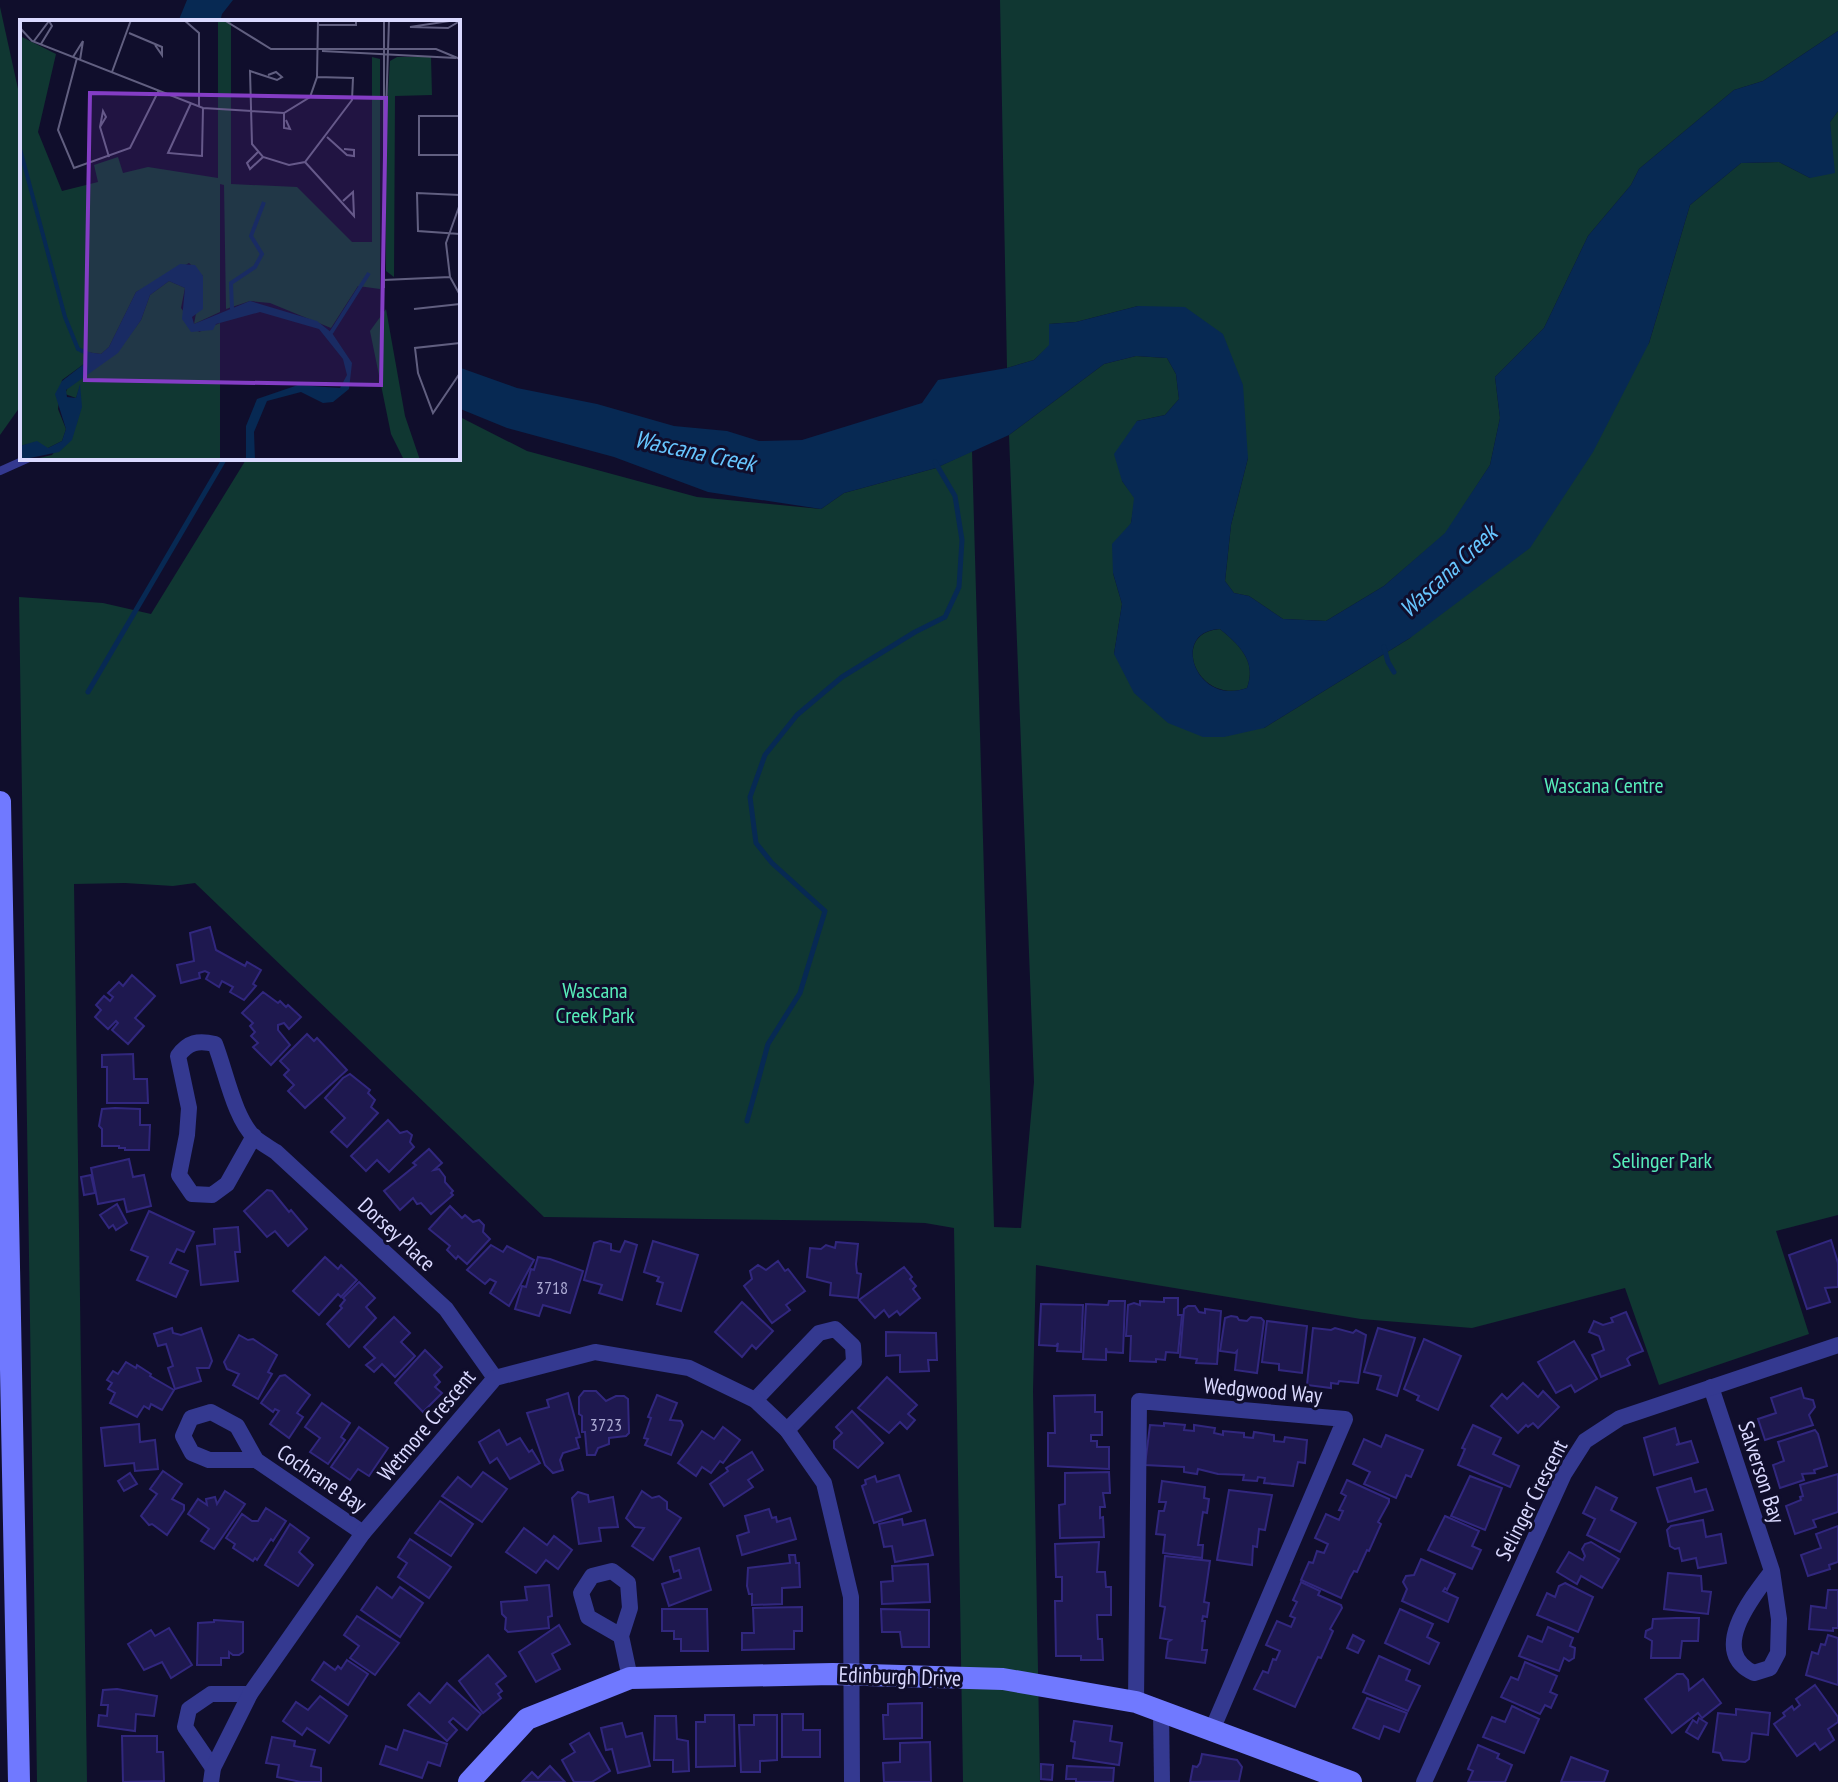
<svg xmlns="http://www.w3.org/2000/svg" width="1838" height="1782" viewBox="0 0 1838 1782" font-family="'PT Sans Narrow',sans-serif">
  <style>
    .green { fill: #103732 }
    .water { fill: #072953; fill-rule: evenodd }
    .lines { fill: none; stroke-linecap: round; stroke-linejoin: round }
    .stream { stroke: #072953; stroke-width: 5 }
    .building { fill: #1e184f; stroke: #31277e; stroke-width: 2 }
    .lane { stroke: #343990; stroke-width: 8 }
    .street { stroke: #343990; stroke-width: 16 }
    .secondary { stroke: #7079ff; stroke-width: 22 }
    .labels { text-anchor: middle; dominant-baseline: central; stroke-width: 6; stroke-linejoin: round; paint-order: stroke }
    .number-label { font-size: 18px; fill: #aba9d3 }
    .park-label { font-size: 22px; fill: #57edba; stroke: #100e2c }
    .street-label { font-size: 22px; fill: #dad9ff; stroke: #100e2c }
    .water-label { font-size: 24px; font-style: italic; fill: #67c6ff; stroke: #100e2c }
    .inset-river { fill: none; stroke: #072953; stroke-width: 4 }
    .inset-road { fill: none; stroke: #615f80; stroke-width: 2 }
    .view { fill: #843dc5; fill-opacity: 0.15; stroke: #843dc5; stroke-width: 4 }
    .inset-edge { fill: none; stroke: #dad9ff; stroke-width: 4 }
  </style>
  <rect width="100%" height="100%" fill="#100e2c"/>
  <!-- green -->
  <g class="green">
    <path d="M 1000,0 L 1838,0 L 1838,31 L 1763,81 L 1734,90 L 1639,169 L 1631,185 L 1588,236 L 1544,328 L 1495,377 L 1500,418 L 1490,465 L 1446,533 L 1384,586 L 1326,621 L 1283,619 L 1249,596 L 1234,593 L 1225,581 L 1231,525 L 1248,458 L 1138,306 L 1076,322 L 1049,324 L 1049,346 L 1034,360 L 1007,368 Z"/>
    <path d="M 0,7 L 22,107 L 22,404 L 0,435 Z"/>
    <path d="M 1838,111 L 1838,1215 L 1776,1231 L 1809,1334 L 1659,1385 L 1625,1288 L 1472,1328 L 1361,1319 L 1036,1265 L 1033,1391 L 1040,1782 L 963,1782 L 954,1228 L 925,1223 L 861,1221 L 544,1217 L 195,883 L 173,886 L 125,883 L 74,884 L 87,1782 L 37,1782 L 19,597 L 103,603 L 151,614 L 247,458 L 458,458 L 458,416 L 527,451 L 697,497 L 821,509 L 844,493 L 936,468 L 972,451 L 994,1227 L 1021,1228 L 1034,1082 L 1009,435 L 1104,364 L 1136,356 L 1167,358 L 1176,374 L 1179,399 L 1165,415 L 1137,421 L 1122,481 L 1135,498 L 1131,523 L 1113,573 L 1122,604 L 1114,654 L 1264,728 L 1410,638 L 1649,343 L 1690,205 L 1741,163 L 1779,162 L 1810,178 L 1831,146 L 1830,122 Z"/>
    <path d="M 1220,629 C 1239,645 1257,661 1247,688 C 1196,706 1169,632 1220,629 Z"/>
  </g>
  <!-- water -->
  <g class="water">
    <path d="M 187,0 L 233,0 L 222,14 L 220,22 L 178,22 Z"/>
    <path d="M 1838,31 L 1838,111 L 1830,122 L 1835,173 L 1810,178 L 1779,162 L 1741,163 L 1690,205 L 1649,343 L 1593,452 L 1530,548 L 1410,638 L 1264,728 L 1224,737 L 1203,737 L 1168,723 L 1134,693 L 1114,654 L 1122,604 L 1113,573 L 1112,544 L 1131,523 L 1134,498 L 1122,481 L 1114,454 L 1137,421 L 1165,415 L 1179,399 L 1176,374 L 1167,358 L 1136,356 L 1104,364 L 1009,435 L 936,468 L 844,493 L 821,509 L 708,492 L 614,457 L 507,428 L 458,408 L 458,367 L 517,388 L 597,404 L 674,426 L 727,431 L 759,441 L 802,440 L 922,403 L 938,380 L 1007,368 L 1034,360 L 1049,345 L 1049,324 L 1076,322 L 1138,306 L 1185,307 L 1223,334 L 1243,385 L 1248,458 L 1231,525 L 1225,581 L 1234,593 L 1249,596 L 1283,619 L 1326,621 L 1384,586 L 1445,533 L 1490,465 L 1500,418 L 1495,377 L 1544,328 L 1588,236 L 1631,185 L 1639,169 L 1734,90 L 1763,81 ZM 1220,629 C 1239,645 1257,661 1247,688 C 1196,707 1169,631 1220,629 Z"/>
  </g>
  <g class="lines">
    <!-- stream -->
    <g class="stream">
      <path d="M 1384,647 L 1388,662 L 1394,672"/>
      <path d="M 88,692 L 225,458"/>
      <path d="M 747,1121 L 768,1044 L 800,993 L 825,911 L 772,863 L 756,843 L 750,797 L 765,755 L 797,715 L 842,677 L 915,632 L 945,617 L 959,587 L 962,540 L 955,496 L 935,462"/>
    </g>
  </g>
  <!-- building -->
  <g class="building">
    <path d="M 210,927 L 216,950 L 245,966 L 247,962 L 261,970 L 253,984 L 256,986 L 244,1000 L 230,992 L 233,987 L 222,981 L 219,987 L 206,979 L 209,973 L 205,971 L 199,973 L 200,978 L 181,983 L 177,965 L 194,961 L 190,933 Z"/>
    <path d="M 132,975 L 155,996 L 135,1018 L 144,1026 L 128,1044 L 112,1030 L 118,1023 L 116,1021 L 108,1029 L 95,1017 L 101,1010 L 96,1005 L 104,996 L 110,1001 L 113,997 L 108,993 L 119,982 L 123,986 Z"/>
    <path d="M 263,992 L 278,1003 L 280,1001 L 286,1007 L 288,1005 L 301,1017 L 289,1029 L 284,1023 L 278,1025 L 278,1030 L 290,1045 L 271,1065 L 253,1047 L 258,1043 L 251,1036 L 255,1032 L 250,1026 L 253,1023 L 242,1013 Z"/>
    <path d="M 307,1034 L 314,1041 L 317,1038 L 347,1070 L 305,1108 L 288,1091 L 294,1085 L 284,1075 L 289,1070 L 280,1061 Z"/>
    <path d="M 133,1054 L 134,1079 L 147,1079 L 148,1103 L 107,1103 L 107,1067 L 102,1067 L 102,1055 Z"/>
    <path d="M 350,1074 L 370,1090 L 368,1093 L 375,1100 L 371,1107 L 378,1113 L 347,1147 L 331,1132 L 345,1118 L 325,1098 L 343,1078 Z"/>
    <path d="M 115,1108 L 140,1109 L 140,1125 L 150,1125 L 149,1150 L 125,1150 L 125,1148 L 119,1148 L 119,1146 L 102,1146 L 102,1129 L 99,1126 L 102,1109 Z"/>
    <path d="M 388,1120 L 400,1133 L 407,1131 L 412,1135 L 410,1142 L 414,1147 L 389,1172 L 377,1160 L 366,1171 L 351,1156 Z"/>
    <path d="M 429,1149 L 442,1163 L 434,1170 L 439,1169 L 445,1177 L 445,1182 L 453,1191 L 451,1193 L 453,1195 L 431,1214 L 421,1203 L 417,1204 L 413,1198 L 400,1210 L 384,1191 L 416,1165 L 413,1163 Z"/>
    <path d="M 129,1159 L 133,1177 L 144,1175 L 151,1206 L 127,1212 L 124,1199 L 98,1204 L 91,1168 Z"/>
    <path d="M 91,1175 L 95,1193 L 84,1195 L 81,1177 Z"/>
    <path d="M 267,1190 L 272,1191 L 289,1212 L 291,1210 L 307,1229 L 288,1246 L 275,1231 L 267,1237 L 244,1211 Z"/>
    <path d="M 117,1204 L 127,1223 L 116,1230 L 113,1225 L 109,1228 L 100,1215 Z"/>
    <path d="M 450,1206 L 462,1218 L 465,1215 L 473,1222 L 479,1220 L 484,1225 L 483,1232 L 490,1239 L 467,1264 L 458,1256 L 456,1259 L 447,1250 L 450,1246 L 429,1229 Z"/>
    <path d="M 149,1211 L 194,1232 L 184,1252 L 177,1249 L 170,1263 L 188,1271 L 176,1297 L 137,1280 L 148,1257 L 131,1250 Z"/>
    <path d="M 238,1227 L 240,1252 L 235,1252 L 238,1281 L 201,1285 L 197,1246 L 215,1244 L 214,1229 Z"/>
    <path d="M 1831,1240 L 1838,1263 L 1838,1287 L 1825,1288 L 1830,1302 L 1807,1309 L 1789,1255 Z"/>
    <path d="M 600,1241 L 611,1244 L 611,1250 L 620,1252 L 625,1241 L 637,1245 L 622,1300 L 599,1293 L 602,1285 L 584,1280 L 594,1243 Z"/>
    <path d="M 653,1241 L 698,1255 L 681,1311 L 657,1304 L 663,1283 L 657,1281 L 659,1277 L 644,1272 Z"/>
    <path d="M 836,1242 L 858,1244 L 856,1264 L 857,1273 L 861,1274 L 858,1298 L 830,1295 L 831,1283 L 807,1277 L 810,1248 L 821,1249 L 826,1245 L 835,1248 Z"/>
    <path d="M 491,1245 L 503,1252 L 507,1246 L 534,1260 L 509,1306 L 490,1293 L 496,1282 L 490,1279 L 485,1284 L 467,1270 Z"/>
    <path d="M 325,1257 L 338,1269 L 341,1265 L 357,1280 L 341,1297 L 338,1294 L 319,1315 L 293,1291 Z"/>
    <path d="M 538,1257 L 550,1259 L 583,1271 L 570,1313 L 543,1305 L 539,1316 L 515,1309 L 522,1286 L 526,1287 L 531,1269 L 534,1270 Z"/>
    <path d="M 778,1261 L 785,1271 L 788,1269 L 805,1291 L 786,1305 L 790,1310 L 772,1323 L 744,1286 L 752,1279 L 750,1271 L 758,1265 L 766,1270 Z"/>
    <path d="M 904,1267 L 912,1277 L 910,1279 L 916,1286 L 913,1289 L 920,1298 L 900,1315 L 897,1311 L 889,1317 L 884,1310 L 875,1318 L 859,1300 Z"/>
    <path d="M 359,1282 L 375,1298 L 366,1307 L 376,1318 L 349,1347 L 327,1324 L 342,1308 L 340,1306 L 345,1300 L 343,1298 Z"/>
    <path d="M 1164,1298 L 1178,1298 L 1178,1315 L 1182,1315 L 1178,1353 L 1166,1352 L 1165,1360 L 1156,1359 L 1156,1362 L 1130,1361 L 1131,1336 L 1126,1336 L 1128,1305 L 1134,1303 L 1140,1305 L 1140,1301 L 1164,1302 Z"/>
    <path d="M 1109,1301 L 1125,1301 L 1123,1353 L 1107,1352 L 1106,1348 L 1106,1360 L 1083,1359 L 1086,1304 L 1108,1305 Z"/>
    <path d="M 742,1302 L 773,1331 L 756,1349 L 752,1345 L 742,1357 L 715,1332 Z"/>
    <path d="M 1041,1304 L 1083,1305 L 1081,1352 L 1057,1351 L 1058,1343 L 1056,1346 L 1039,1345 Z"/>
    <path d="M 1188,1306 L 1195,1306 L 1199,1312 L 1205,1313 L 1205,1309 L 1221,1311 L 1217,1364 L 1196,1363 L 1197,1359 L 1180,1357 L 1184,1309 Z"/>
    <path d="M 1626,1312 L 1643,1351 L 1630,1356 L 1627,1359 L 1630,1365 L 1601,1377 L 1592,1355 L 1604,1350 L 1599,1336 L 1589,1332 L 1594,1321 L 1603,1325 L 1613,1322 L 1611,1318 Z"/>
    <path d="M 1231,1316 L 1237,1317 L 1239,1320 L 1247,1321 L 1251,1317 L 1261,1318 L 1264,1321 L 1257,1373 L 1235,1370 L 1237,1351 L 1235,1353 L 1220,1351 L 1225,1318 Z"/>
    <path d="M 394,1317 L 410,1333 L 401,1342 L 415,1356 L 395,1377 L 382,1364 L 374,1372 L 366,1365 L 375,1358 L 364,1347 Z"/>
    <path d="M 1267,1321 L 1307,1326 L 1302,1373 L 1279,1370 L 1279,1364 L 1262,1362 Z"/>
    <path d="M 172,1328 L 173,1333 L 181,1335 L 201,1328 L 212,1361 L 209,1368 L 197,1368 L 201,1381 L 175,1389 L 168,1368 L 173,1366 L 166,1344 L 158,1346 L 154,1334 Z"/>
    <path d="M 1313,1328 L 1331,1330 L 1335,1328 L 1353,1333 L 1356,1330 L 1366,1335 L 1358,1383 L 1339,1381 L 1338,1384 L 1331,1383 L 1331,1388 L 1307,1385 Z"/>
    <path d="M 1378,1328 L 1415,1338 L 1397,1396 L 1377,1389 L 1381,1376 L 1364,1372 Z"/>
    <path d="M 886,1332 L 936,1333 L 937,1360 L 928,1360 L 929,1371 L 900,1372 L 900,1355 L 886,1356 Z"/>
    <path d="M 239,1335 L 248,1340 L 253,1339 L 277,1355 L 268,1372 L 272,1374 L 258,1399 L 233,1385 L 239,1374 L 227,1369 L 224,1362 Z"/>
    <path d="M 1424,1339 L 1461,1356 L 1438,1410 L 1417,1400 L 1419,1396 L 1404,1389 Z"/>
    <path d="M 1574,1341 L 1597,1379 L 1575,1392 L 1571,1385 L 1556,1393 L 1538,1362 Z"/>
    <path d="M 425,1350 L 442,1367 L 434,1375 L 440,1382 L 435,1387 L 442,1393 L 423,1412 L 395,1383 Z"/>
    <path d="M 126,1362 L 136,1368 L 137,1365 L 151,1374 L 150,1376 L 174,1390 L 162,1410 L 151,1404 L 149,1409 L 144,1406 L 137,1417 L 110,1403 L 115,1393 L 108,1389 L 112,1383 L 107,1380 L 113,1371 L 118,1374 Z"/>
    <path d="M 285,1375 L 310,1395 L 297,1413 L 303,1417 L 289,1438 L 270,1424 L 279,1411 L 275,1409 L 273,1412 L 261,1403 L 280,1376 Z"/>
    <path d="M 887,1377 L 917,1405 L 908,1414 L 915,1420 L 907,1429 L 900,1422 L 889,1433 L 858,1408 Z"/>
    <path d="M 1523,1383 L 1538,1397 L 1543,1391 L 1559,1407 L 1538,1428 L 1533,1423 L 1528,1427 L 1526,1425 L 1518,1433 L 1491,1406 L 1502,1394 L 1507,1399 Z"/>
    <path d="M 1801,1388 L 1804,1398 L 1813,1400 L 1815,1407 L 1809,1415 L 1813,1425 L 1765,1440 L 1758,1419 L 1776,1413 L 1771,1398 Z"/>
    <path d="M 584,1391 L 596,1391 L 606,1401 L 616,1396 L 624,1396 L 628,1399 L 629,1433 L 626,1436 L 609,1438 L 609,1444 L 598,1448 L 595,1455 L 587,1455 L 585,1432 L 582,1432 L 582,1416 L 579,1414 L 579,1397 Z"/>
    <path d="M 568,1393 L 580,1437 L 576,1438 L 579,1448 L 563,1453 L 560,1460 L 563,1470 L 553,1473 L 545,1465 L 527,1413 L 549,1407 L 547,1400 Z"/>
    <path d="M 657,1395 L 677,1403 L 670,1420 L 681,1421 L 683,1425 L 671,1455 L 645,1445 L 648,1439 L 644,1438 L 651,1418 L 648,1417 Z"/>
    <path d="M 1095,1395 L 1095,1412 L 1102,1412 L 1102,1435 L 1091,1435 L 1091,1441 L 1097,1441 L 1097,1447 L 1109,1447 L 1109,1469 L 1048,1466 L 1048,1433 L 1055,1433 L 1054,1396 Z"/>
    <path d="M 322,1403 L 350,1423 L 341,1437 L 345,1440 L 328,1464 L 310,1452 L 320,1438 L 305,1427 Z"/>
    <path d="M 852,1411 L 883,1443 L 858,1468 L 834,1448 L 834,1441 L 842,1433 L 836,1427 Z"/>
    <path d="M 1164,1423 L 1185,1425 L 1184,1430 L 1194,1431 L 1194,1425 L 1215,1428 L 1214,1433 L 1223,1435 L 1223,1431 L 1244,1433 L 1244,1437 L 1253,1438 L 1254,1432 L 1274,1435 L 1274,1441 L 1284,1442 L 1285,1437 L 1307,1440 L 1305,1463 L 1298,1462 L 1293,1486 L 1264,1483 L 1265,1478 L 1258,1477 L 1257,1481 L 1243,1480 L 1244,1475 L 1218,1474 L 1198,1469 L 1197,1474 L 1184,1472 L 1184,1467 L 1145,1465 L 1150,1425 L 1164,1426 Z"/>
    <path d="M 139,1424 L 140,1442 L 155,1440 L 158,1469 L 135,1471 L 134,1463 L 105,1466 L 101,1428 Z"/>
    <path d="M 1473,1425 L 1501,1438 L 1493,1454 L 1519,1466 L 1510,1487 L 1458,1465 L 1465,1449 L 1462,1448 Z"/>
    <path d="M 359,1427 L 388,1448 L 369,1476 L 358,1469 L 350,1480 L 331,1467 Z"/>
    <path d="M 723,1427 L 740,1440 L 723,1463 L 720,1461 L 711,1473 L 702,1467 L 696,1476 L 678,1463 L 702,1431 L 714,1439 Z"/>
    <path d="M 1675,1428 L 1679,1443 L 1676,1445 L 1691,1441 L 1698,1462 L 1654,1475 L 1644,1438 Z"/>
    <path d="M 499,1430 L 507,1445 L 520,1438 L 529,1452 L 532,1450 L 540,1463 L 510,1479 L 497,1458 L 490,1463 L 479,1442 Z"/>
    <path d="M 1815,1430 L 1818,1434 L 1827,1466 L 1814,1470 L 1815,1473 L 1802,1474 L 1804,1480 L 1780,1488 L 1773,1465 L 1784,1461 L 1778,1442 Z"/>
    <path d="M 1386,1435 L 1423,1450 L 1411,1477 L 1406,1475 L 1396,1498 L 1364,1484 L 1370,1472 L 1353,1464 L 1364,1439 L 1381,1447 Z"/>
    <path d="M 752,1452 L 763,1470 L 748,1480 L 753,1487 L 724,1506 L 710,1484 L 728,1471 L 726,1468 Z"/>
    <path d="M 163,1471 L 182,1484 L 172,1499 L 184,1505 L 184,1510 L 167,1535 L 152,1524 L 149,1525 L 141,1516 L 157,1494 L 150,1489 Z"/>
    <path d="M 483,1472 L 507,1489 L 482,1522 L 442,1496 L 458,1477 L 471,1487 Z"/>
    <path d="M 1109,1472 L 1110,1493 L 1103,1493 L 1105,1507 L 1100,1507 L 1100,1518 L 1103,1517 L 1104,1537 L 1060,1538 L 1059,1505 L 1065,1504 L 1065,1473 Z"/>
    <path d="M 130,1473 L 137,1484 L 124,1491 L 118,1481 Z"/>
    <path d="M 1838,1474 L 1838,1512 L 1813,1520 L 1816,1527 L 1795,1534 L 1786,1506 L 1801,1500 L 1800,1497 L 1803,1496 L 1800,1485 Z"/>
    <path d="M 899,1475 L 911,1511 L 874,1523 L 862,1486 L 866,1484 L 865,1480 L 875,1476 L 877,1482 Z"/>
    <path d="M 1470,1476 L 1502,1488 L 1485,1530 L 1451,1516 Z"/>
    <path d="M 1691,1478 L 1695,1492 L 1706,1489 L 1713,1510 L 1668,1522 L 1657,1488 Z"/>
    <path d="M 1347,1480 L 1389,1499 L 1389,1502 L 1378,1522 L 1381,1524 L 1369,1551 L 1367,1550 L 1357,1572 L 1354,1571 L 1350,1578 L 1341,1598 L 1301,1580 L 1309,1562 L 1313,1563 L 1317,1551 L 1324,1553 L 1328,1544 L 1315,1538 L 1326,1514 L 1339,1520 L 1343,1511 L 1339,1510 L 1346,1496 L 1341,1493 Z"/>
    <path d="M 1162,1481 L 1205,1487 L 1204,1498 L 1209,1499 L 1207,1513 L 1203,1512 L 1198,1545 L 1203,1545 L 1202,1558 L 1163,1553 L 1165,1535 L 1156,1534 L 1159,1511 L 1164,1511 L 1166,1502 L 1159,1502 Z"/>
    <path d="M 1596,1487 L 1617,1498 L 1611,1510 L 1636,1523 L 1620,1552 L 1587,1535 L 1595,1519 L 1583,1513 Z"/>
    <path d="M 1229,1490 L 1272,1495 L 1265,1530 L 1259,1529 L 1257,1547 L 1253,1546 L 1252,1565 L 1217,1560 Z"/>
    <path d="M 225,1491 L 245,1504 L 214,1549 L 201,1541 L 209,1529 L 188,1514 L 198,1499 L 207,1505 L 206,1499 L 215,1497 L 217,1504 Z"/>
    <path d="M 642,1491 L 652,1498 L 659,1496 L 667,1502 L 667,1509 L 681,1518 L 653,1560 L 632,1546 L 644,1528 L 635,1527 L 626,1518 Z"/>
    <path d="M 578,1492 L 588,1495 L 589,1502 L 613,1497 L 618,1527 L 599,1528 L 601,1541 L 579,1544 L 572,1498 Z"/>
    <path d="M 440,1501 L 473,1524 L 451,1556 L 415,1533 Z"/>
    <path d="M 266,1508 L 286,1521 L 273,1541 L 271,1539 L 257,1560 L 255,1558 L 253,1561 L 233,1548 L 235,1544 L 226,1538 L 242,1514 L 252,1521 L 258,1521 Z"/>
    <path d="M 769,1509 L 772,1518 L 776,1517 L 777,1522 L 790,1518 L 796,1539 L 742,1555 L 737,1536 L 749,1532 L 745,1516 Z"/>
    <path d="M 1445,1516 L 1479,1531 L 1472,1546 L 1481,1550 L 1472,1569 L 1428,1550 Z"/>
    <path d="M 902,1519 L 903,1525 L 925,1520 L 933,1555 L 895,1562 L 892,1546 L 884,1547 L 879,1524 Z"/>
    <path d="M 1703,1520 L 1706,1537 L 1721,1534 L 1726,1563 L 1698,1568 L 1696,1558 L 1682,1561 L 1679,1548 L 1675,1549 L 1670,1546 L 1667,1530 L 1671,1526 Z"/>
    <path d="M 290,1524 L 309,1538 L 299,1552 L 313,1565 L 298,1586 L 265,1565 Z"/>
    <path d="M 1838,1526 L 1838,1562 L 1829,1565 L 1830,1569 L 1808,1576 L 1801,1555 L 1821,1548 L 1816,1534 Z"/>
    <path d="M 524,1528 L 547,1545 L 554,1536 L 572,1550 L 558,1569 L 546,1560 L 536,1573 L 506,1552 Z"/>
    <path d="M 410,1539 L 451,1567 L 429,1598 L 398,1577 L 407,1563 L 398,1557 Z"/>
    <path d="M 1099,1542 L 1097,1572 L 1105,1572 L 1106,1587 L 1111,1587 L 1111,1615 L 1097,1615 L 1098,1639 L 1102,1639 L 1103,1660 L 1081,1660 L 1081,1656 L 1056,1656 L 1055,1601 L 1062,1601 L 1062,1577 L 1056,1577 L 1055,1544 Z"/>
    <path d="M 1591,1542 L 1619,1559 L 1602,1588 L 1581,1576 L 1577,1584 L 1557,1572 L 1569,1552 L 1583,1560 L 1585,1556 L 1582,1549 L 1585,1544 Z"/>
    <path d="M 699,1548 L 711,1590 L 669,1606 L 662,1584 L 681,1578 L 679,1570 L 674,1572 L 670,1557 Z"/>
    <path d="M 789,1555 L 795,1555 L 796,1563 L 799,1563 L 800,1587 L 782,1588 L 782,1604 L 752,1605 L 752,1594 L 749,1594 L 747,1586 L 748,1568 L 790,1563 Z"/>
    <path d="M 1165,1556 L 1210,1561 L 1204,1602 L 1209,1603 L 1207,1617 L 1203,1616 L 1202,1621 L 1205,1621 L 1202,1650 L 1207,1650 L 1205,1663 L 1166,1658 L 1168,1642 L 1171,1640 L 1160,1638 L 1165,1607 L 1160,1606 Z"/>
    <path d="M 1421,1559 L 1455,1574 L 1447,1590 L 1445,1588 L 1443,1591 L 1458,1598 L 1448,1622 L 1402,1601 L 1407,1589 L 1403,1582 L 1406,1576 L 1414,1575 Z"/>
    <path d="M 928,1564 L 930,1602 L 882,1604 L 881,1582 L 893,1581 L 892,1566 Z"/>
    <path d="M 1668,1573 L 1701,1576 L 1702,1591 L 1711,1592 L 1708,1614 L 1664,1609 Z"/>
    <path d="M 1301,1582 L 1320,1591 L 1318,1595 L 1341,1605 L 1342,1608 L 1330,1629 L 1333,1631 L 1321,1658 L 1318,1657 L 1295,1707 L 1254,1689 L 1263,1671 L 1268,1673 L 1273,1659 L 1276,1660 L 1280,1651 L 1266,1645 L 1277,1621 L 1291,1627 L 1295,1618 L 1290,1616 L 1297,1602 L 1293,1600 Z"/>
    <path d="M 1565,1583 L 1593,1597 L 1578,1632 L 1537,1615 L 1547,1593 L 1555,1597 L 1559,1586 Z"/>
    <path d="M 549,1585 L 552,1616 L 548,1617 L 549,1628 L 508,1632 L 505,1629 L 506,1618 L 502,1614 L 501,1602 L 527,1600 L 525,1587 Z"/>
    <path d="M 377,1587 L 392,1598 L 400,1587 L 423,1603 L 400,1637 L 361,1610 Z"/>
    <path d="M 1828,1590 L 1838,1590 L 1838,1628 L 1833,1628 L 1833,1631 L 1809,1629 L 1811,1606 L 1826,1608 Z"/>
    <path d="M 802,1607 L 802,1631 L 794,1631 L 794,1649 L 742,1650 L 742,1633 L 754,1633 L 753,1608 Z"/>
    <path d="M 662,1609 L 707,1609 L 708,1651 L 681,1651 L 681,1639 L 674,1639 L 674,1631 L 662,1631 Z"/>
    <path d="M 881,1609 L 929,1610 L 929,1647 L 902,1647 L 900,1632 L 882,1632 Z"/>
    <path d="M 1400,1609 L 1433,1624 L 1427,1637 L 1439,1643 L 1429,1664 L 1385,1643 Z"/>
    <path d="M 357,1616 L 399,1643 L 375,1675 L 350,1658 L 359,1646 L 344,1635 Z"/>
    <path d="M 1676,1618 L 1699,1618 L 1698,1641 L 1682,1641 L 1680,1658 L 1651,1658 L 1652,1641 L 1645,1637 L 1646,1631 L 1652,1628 L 1653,1619 Z"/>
    <path d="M 214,1620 L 243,1622 L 243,1652 L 239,1655 L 233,1655 L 229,1652 L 229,1658 L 221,1658 L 221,1665 L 197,1665 L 198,1623 L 214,1622 Z"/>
    <path d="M 559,1625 L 570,1644 L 552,1654 L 560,1669 L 536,1682 L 519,1652 Z"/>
    <path d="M 1548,1627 L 1573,1638 L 1570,1646 L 1575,1648 L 1574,1658 L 1569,1661 L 1564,1658 L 1559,1671 L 1519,1656 L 1528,1636 L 1542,1642 Z"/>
    <path d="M 169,1628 L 192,1665 L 171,1678 L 162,1662 L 144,1670 L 128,1644 L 151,1630 L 155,1636 Z"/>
    <path d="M 1353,1635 L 1364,1641 L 1358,1653 L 1347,1648 Z"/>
    <path d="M 1828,1635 L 1838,1638 L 1838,1685 L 1806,1675 L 1812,1652 L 1818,1654 L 1821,1644 L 1825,1645 Z"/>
    <path d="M 488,1655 L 506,1676 L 496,1684 L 502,1691 L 498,1694 L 501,1698 L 483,1713 L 459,1681 Z"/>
    <path d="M 1379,1656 L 1410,1670 L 1406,1680 L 1420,1686 L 1408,1711 L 1363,1692 Z"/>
    <path d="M 347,1660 L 368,1674 L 348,1705 L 312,1680 L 324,1662 L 335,1670 L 338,1666 L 341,1669 Z"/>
    <path d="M 1525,1662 L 1557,1676 L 1550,1692 L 1557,1695 L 1555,1699 L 1551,1708 L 1545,1705 L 1540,1714 L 1501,1697 L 1511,1677 L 1518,1680 Z"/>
    <path d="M 1677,1674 L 1683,1674 L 1688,1680 L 1689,1690 L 1703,1679 L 1721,1703 L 1702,1718 L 1698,1713 L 1672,1733 L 1645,1699 Z"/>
    <path d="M 447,1683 L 481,1714 L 467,1730 L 453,1718 L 449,1722 L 457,1730 L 447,1741 L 408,1705 L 419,1693 L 430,1703 Z"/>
    <path d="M 1815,1685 L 1838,1717 L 1838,1722 L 1828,1729 L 1834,1740 L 1820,1750 L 1815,1743 L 1797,1756 L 1774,1724 L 1785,1716 L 1783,1713 L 1792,1706 L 1794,1710 L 1800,1705 L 1796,1699 Z"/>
    <path d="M 117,1689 L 157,1696 L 154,1716 L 136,1714 L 135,1731 L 98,1726 L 99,1715 L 107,1716 L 108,1705 L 101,1705 L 103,1690 Z"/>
    <path d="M 320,1696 L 347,1716 L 329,1743 L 307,1728 L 302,1735 L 283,1721 L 296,1702 L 308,1710 Z"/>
    <path d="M 1367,1698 L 1407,1713 L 1399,1732 L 1384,1726 L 1379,1739 L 1353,1728 Z"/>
    <path d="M 922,1703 L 922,1738 L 884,1739 L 883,1715 L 888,1715 L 888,1704 Z"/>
    <path d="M 1512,1706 L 1539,1719 L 1524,1753 L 1483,1737 L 1492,1717 L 1505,1722 Z"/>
    <path d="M 1736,1709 L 1770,1713 L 1768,1735 L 1752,1733 L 1749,1759 L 1745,1762 L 1723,1760 L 1720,1753 L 1713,1752 L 1718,1713 L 1736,1715 Z"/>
    <path d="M 782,1714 L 803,1714 L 803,1730 L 820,1730 L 820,1757 L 782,1757 Z"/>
    <path d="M 705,1715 L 734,1715 L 735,1766 L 696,1767 L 696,1722 L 705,1722 Z"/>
    <path d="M 754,1715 L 777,1715 L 777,1760 L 760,1761 L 760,1772 L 741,1772 L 739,1725 L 754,1725 Z"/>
    <path d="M 655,1716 L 676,1716 L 677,1739 L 688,1741 L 689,1771 L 673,1772 L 673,1760 L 654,1760 Z"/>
    <path d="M 1699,1718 L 1707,1723 L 1698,1739 L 1686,1732 L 1693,1720 L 1697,1723 Z"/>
    <path d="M 1074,1721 L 1112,1726 L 1110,1741 L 1122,1743 L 1119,1765 L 1073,1758 L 1075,1742 L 1071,1741 Z"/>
    <path d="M 622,1723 L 626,1737 L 642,1733 L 650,1766 L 618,1773 L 612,1749 L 606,1750 L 601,1728 Z"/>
    <path d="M 404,1730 L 447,1744 L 440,1766 L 428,1762 L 422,1778 L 380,1764 L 386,1746 L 397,1750 Z"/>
    <path d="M 589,1733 L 610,1771 L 592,1782 L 574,1782 L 562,1760 L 575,1752 L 570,1744 Z"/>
    <path d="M 122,1736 L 157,1736 L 157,1752 L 163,1752 L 164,1781 L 123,1782 Z"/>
    <path d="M 272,1737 L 295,1741 L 294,1746 L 315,1750 L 311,1766 L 321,1768 L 321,1782 L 301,1782 L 277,1777 L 279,1765 L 266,1763 Z"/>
    <path d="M 930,1742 L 931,1782 L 884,1782 L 883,1763 L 900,1762 L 900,1743 Z"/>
    <path d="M 1478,1745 L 1499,1754 L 1497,1758 L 1512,1765 L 1505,1782 L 1468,1782 L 1473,1771 L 1468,1769 Z"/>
    <path d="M 1202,1754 L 1237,1760 L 1242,1767 L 1239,1781 L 1190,1782 L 1193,1766 L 1197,1767 L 1200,1763 Z"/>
    <path d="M 1571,1757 L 1608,1771 L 1604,1782 L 1561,1782 Z"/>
    <path d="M 1041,1764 L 1053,1765 L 1052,1780 L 1041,1779 Z"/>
    <path d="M 550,1766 L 565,1782 L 522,1782 L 532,1772 L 538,1778 Z"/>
    <path d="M 1067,1766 L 1114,1768 L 1113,1782 L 1076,1782 L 1076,1779 L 1066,1779 Z"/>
  </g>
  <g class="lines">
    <!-- lane -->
    <path class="lane" d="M 0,471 L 29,458"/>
    <!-- street -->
    <g class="street">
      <path d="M 254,1136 L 227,1184 L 212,1195 L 192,1194 L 179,1175 L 187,1135 L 189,1108 L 178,1056 C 188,1042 198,1040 215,1044 C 226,1072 234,1118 255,1138 C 261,1143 270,1148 276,1152 L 446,1309 L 495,1378"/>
      <path d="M 1711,1387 L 1772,1571 L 1779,1619 L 1778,1653 L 1770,1668 L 1754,1673 C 1708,1652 1752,1597 1772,1571"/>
      <path d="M 755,1400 L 819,1333 L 835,1329 L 853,1346 L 854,1362 L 787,1430"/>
      <path d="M 256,1460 L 209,1460 L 192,1453 L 183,1436 L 191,1418 L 211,1412 L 237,1426 L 256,1460 L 363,1533"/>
      <path d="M 621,1636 L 588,1617 L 581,1593 L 592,1576 L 612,1571 L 628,1583 L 630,1608 L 621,1636 L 630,1678"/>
      <path d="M 1136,1702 L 1139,1401 L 1345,1419 L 1212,1730"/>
      <path d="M 1161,1711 L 1162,1782"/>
      <path d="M 213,1768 L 185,1727 L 189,1709 L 211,1694 L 250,1694"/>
      <path d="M 211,1782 L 213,1768 L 250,1694 L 363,1533 L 495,1378 L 595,1352 L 689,1368 L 755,1400 L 787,1430 L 824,1483 L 851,1597 L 852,1782"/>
      <path d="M 1424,1782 L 1564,1474 L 1585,1441 L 1620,1418 L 1838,1345"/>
    </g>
    <!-- secondary -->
    <g class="secondary">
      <path d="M 0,802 L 19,1782"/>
      <path d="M 469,1782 L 527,1719 L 630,1678 L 833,1674 L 1003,1679 L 1136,1702 L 1351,1782"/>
    </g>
  </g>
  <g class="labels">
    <!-- number labels -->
    <g class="number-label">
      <text x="552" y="1287">3718</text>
      <text x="606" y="1424">3723</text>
    </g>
    <!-- park labels -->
    <g class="park-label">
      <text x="1604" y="785">Wascana Centre</text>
      <text x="595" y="990">Wascana<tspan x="595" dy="25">Creek Park</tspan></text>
      <text x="1662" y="1160">Selinger Park</text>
    </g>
    <!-- street labels -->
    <g class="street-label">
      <text transform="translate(397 1234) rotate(43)">Dorsey Place</text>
      <text transform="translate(1263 1390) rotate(5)">Wedgwood Way</text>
      <text transform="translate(426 1425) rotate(-50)">Wetmore Crescent</text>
      <text transform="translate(1762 1472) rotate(72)">Salverson Bay</text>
      <text transform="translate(322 1478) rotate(34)">Cochrane Bay</text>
      <text transform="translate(1531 1500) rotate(-63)">Selinger Crescent</text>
      <text transform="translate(900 1676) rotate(2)">Edinburgh Drive</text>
    </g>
    <!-- water labels -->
    <g class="water-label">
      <text transform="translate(695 451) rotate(12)">Wascana Creek</text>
      <text transform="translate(1448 571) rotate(-43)">Wascana Creek</text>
    </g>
  </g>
  <!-- overview -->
  <g transform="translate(20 20)">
    <rect width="440" height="440" fill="#100e2c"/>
    <path d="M 198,0 L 211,0 L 211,164 L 277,167 L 332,222 L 352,222 L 352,37 L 360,39 L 360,269 L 338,266 L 311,308 L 250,283 L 230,281 L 206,289 L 204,165 L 200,164 L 200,292 L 174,304 L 183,256 L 169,243 L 116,272 L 89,327 L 81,334 L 66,332 L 64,344 L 42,360 L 38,389 L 46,409 L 42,421 L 28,428 L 21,428 L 17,422 L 0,426 L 0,16 L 36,34 L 18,112 L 42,171 L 78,162 L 74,145 L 98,137 L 103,153 L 128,147 L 198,158 ZM 377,37 L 411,37 L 412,75 L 375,76 L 374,257 L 366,251 L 366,100 L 370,41 ZM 149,261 L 165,268 L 161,288 L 179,312 L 200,303 L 200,440 L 10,440 L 32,435 L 57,403 L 60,366 L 56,378 L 45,374 L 48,367 L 99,330 L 121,300 L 130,275 ZM 366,289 L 385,396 L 400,440 L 384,440 L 371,414 L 350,311 Z" fill="#103732"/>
    <path d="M 160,244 L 175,245 L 183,256 L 183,289 L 172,297 L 174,304 L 230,281 L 297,301 L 312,313 L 332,343 L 329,369 L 313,382 L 303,383 L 281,372 L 247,381 L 234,412 L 235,440 L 226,440 L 226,406 L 237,379 L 278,365 L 320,368 L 327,355 L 323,339 L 299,309 L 240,292 L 196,304 L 193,310 L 171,312 L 162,299 L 165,268 L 149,261 L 130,275 L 121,300 L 98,333 L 46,370 L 47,377 L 56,378 L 60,364 L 62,387 L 52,420 L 39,432 L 0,440 L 0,426 L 17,421 L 28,428 L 42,421 L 46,409 L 35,374 L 42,361 L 64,344 L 66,332 L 81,334 L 89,327 L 116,272 Z" fill="#072953"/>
    <path class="inset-river" d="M 0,129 L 45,297 L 58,329 L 71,335M 212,289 L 211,263 L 235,247 L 242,234 L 231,216 L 244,182M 311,313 L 349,253"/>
    <path class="inset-road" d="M 164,0 L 179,13 L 179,86M 204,0 L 251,29 L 416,29 L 440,39M 364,0 L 364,260M 436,0 L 390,7 L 428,8 L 440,1M 299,5 L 336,5 L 336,0M 0,8 L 12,21 L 183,88 L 264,93 L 290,77 L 297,57 L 298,0M 109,13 L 142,27 L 142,35 L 135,25M 14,21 L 29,1 L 32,6 L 21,24M 302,31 L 436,38M 53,37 L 63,21 L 60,40M 57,38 L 38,110 L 54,148 L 110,128 L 139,70M 92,52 L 111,0M 248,55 L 256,52 L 262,57 L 257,60 L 230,51 L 232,124 L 243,137 L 269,145 L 285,142 L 332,80 L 333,58 L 297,57M 171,83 L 148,133 L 182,136 L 183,88M 264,93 L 264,108 L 270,109 L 266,100M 366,93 L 369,0M 440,96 L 399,96 L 399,135 L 440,135M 80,107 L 86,97 L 83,91 L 80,107 L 89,137M 307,117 L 327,135 L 334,136 L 334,130 L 324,129M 238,132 L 227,143 L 230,149 L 243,137M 285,142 L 334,196 L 333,172 L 323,181M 440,175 L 397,173 L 398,211 L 440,214M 440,184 L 426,223 L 430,257 L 440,275M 364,268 L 364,260 L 430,257M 394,289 L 440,284M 440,323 L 395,328 L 398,353 L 413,393 L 440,353"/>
    <path class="view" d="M 70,73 L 366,78 L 361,365 L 65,360 Z"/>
    <rect width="440" height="440" class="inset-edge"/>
  </g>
</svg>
